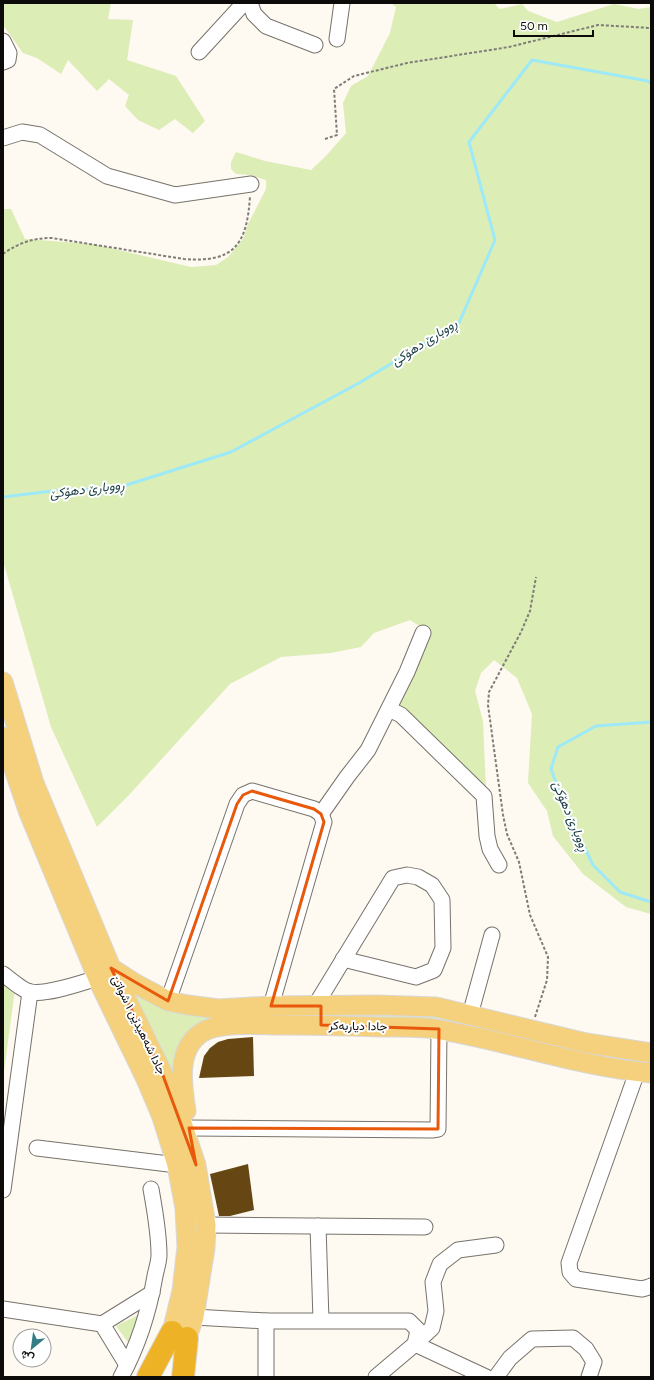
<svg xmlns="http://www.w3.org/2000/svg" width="654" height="1380" viewBox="0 0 654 1380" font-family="Figtree,Vazirmatn,sans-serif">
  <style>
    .green { fill: #dcedb6 }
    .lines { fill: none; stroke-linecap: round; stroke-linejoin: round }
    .stream { stroke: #9de9f8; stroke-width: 3 }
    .building { fill: #664714 }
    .minor-casing { stroke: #77726b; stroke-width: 17 }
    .major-casing { stroke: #d8d8d8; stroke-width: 21 }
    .highway-casing { stroke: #d8d8d8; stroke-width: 24 }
    .path { stroke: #7f7c77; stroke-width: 2; stroke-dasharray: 3 2; stroke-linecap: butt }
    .minor { stroke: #fff; stroke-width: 15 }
    .major { stroke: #f5d17d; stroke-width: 19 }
    .highway { stroke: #eeb226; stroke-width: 22 }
    .marked { fill: none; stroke: #e8590c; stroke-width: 3; stroke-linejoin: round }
    .labels { text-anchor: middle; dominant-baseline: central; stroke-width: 4; stroke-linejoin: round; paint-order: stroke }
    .street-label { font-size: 12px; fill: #0d0b09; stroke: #fff }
    .water-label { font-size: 13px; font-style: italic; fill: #1a3e45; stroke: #fff }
  </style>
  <rect width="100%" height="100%" fill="#fef9f1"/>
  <!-- green -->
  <g class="green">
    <path d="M 3,3 L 111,3 L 108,19 L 133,20 L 127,60 L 176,76 L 205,121 L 193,133 L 175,119 L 159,130 L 138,120 L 125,106 L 129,95 L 109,79 L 97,91 L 68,60 L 61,74 L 37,58 L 23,53 L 3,25 Z"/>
    <path d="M 391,3 L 494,3 L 500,9 L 522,4 L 528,11 L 557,22 L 614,4 L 639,9 L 651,7 L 651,914 L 626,907 L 583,874 L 553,836 L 547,811 L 528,783 L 532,714 L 517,678 L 494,660 L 481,673 L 475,691 L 483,721 L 486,790 L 396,705 L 424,629 L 410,620 L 374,633 L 361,647 L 331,653 L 281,657 L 230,684 L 129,795 L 97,827 L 51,727 L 3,561 L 3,209 L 11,209 L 25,239 L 93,244 L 191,267 L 216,265 L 228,257 L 243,239 L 248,224 L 266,189 L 266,180 L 250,175 L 236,174 L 231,169 L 231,162 L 236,152 L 265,161 L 311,170 L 325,157 L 346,133 L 343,103 L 351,86 L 368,76 L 390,33 L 396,7 Z"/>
    <path d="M 111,968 L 168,1001 L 377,1005 L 651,1053 L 651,1073 L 488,1039 L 246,1024 L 188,1046 L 186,1111 Z"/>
    <path d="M 3,979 L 15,989 L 3,1079 Z"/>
    <path d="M 140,1314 L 130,1345 L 116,1326 Z"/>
  </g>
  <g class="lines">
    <!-- stream -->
    <g class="stream">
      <path d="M 3,497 L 52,491 L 117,488 L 231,452 L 359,383 L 459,323 L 495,240 L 469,142 L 532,60 L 648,81 L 651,83"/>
      <path d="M 651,722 L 596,726 L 558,747 L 551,769 L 565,808 L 593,865 L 620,892 L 651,902"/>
    </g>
  </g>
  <!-- building -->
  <g class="building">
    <path d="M 253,1037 L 254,1076 L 199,1078 L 204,1056 L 210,1048 L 218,1042 L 228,1039 Z"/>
    <path d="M 248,1164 L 254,1210 L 230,1216 L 219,1216 L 210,1174 Z"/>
  </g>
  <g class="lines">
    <!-- minor casing -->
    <g class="minor-casing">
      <g id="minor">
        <path d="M 250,3 L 254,14 L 266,26 L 315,45"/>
        <path d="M 337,39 L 342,3"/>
        <path d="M 3,41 L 9,53 L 8,60 L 3,62"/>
        <path d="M 199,52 L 244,3"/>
        <path d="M 3,138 L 22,132 L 40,135 L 107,176 L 175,195 L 251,184"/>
        <path d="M 389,709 L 401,715 L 484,796 L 487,836 L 490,849 L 499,865"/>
        <path d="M 321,814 L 347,777 L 368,750 L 407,672 L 423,633"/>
        <path d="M 3,974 C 10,979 23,991 31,992 C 48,995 81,983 98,978"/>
        <path d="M 168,1001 L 237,804 L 243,795 L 252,791 L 314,809 L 321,814 L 324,822 L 271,1006"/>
        <path d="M 315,1006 L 393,878 L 407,875 L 418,877 L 432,885 L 442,900 L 443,948 L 434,970 L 416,977 L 343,959"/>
        <path d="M 470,1015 L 492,935"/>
        <path d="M 637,1072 L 569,1263 L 570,1272 L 576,1279 L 642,1289 L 649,1287 L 651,1286"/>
        <path d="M 189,1128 L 432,1130 L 438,1129 L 439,1029"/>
        <path d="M 37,1148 L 177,1165"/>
        <path d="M 3,1190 L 30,992"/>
        <path d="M 206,1225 L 425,1227"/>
        <path d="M 318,1226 L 321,1320"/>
        <path d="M 3,1309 L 102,1324 L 152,1293"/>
        <path d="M 194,1317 L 266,1321 L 409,1321 L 418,1330 L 415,1344 L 376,1377"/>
        <path d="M 266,1321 L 266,1377"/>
        <path d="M 102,1324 L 127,1365"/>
        <path d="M 121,1377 C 138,1346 149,1311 155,1276 C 156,1270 159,1262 159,1255 C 159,1233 155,1211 151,1189"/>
        <path d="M 486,1377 L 415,1344 L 432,1328 L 436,1311 L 433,1282 L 440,1264 L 458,1250 L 496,1245"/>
        <path d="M 496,1377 L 510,1358 L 532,1339 L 573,1338 L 586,1349 L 594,1362 L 589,1377"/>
      </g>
    </g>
    <!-- major casing -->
    <g class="major-casing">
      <g id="major">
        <path d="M 3,682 L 34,783 L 111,968 L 161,1070 L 177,1108 L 196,1165 L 206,1225 L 205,1248 L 194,1317 L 182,1351"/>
        <path d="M 3,737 L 29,813 L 101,986 L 146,1079 L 162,1117 L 177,1165 L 185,1208 L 187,1247 L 182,1291 L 172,1332 L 167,1346"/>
        <path d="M 111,968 L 136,984 L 168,1001 L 188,1005 L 218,1009 L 271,1006 L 377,1005 L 436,1007 L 586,1043 L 651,1053"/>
        <path d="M 186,1111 C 182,1085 176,1050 201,1033 C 217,1021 261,1025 281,1025 C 314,1025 348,1026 381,1027 C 401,1027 422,1026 441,1030 C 512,1042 580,1067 651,1073"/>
      </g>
    </g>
    <!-- highway casing -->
    <g class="highway-casing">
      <g id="highway">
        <path d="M 148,1377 L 172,1332"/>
        <path d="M 183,1377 L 187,1338"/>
      </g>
    </g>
    <!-- path -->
    <g class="path">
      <path d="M 325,139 L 337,135 L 334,89 L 354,76 L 407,63 L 509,47 L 598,25 L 651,28"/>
      <path d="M 3,254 C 18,243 33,238 52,238 L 184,259 C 235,263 247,244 250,196"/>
      <path d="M 535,1017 L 547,980 L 548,957 L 530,915 L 519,862 L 507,834 L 503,815 L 488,705 L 489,692 L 521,632 L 530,611 L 536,577"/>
    </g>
    <!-- minor -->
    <use href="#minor" class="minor"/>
    <!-- major -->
    <use href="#major" class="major"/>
    <!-- highway -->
    <use href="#highway" class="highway"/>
  </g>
  <!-- marked area -->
  <path class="marked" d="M 252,791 L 314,809 L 321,814 L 324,822 L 271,1006 L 321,1006 L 321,1025 L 439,1029 L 438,1129 L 189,1128 L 196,1165 L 161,1070 L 111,968 L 168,1001 L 237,804 L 243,795 Z"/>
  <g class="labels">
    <!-- street labels -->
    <g class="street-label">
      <text transform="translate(139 1025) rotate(64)">جادا شەهیدێن ١ شواتێ</text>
      <text transform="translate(358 1026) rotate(1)">جادا دیاربه‌كر</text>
    </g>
    <!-- water labels -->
    <g class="water-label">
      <text transform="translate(424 342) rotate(-33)">ڕووبارێ دهۆكێ</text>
      <text transform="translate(87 489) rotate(-7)">ڕووبارێ دهۆكێ</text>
      <text transform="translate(571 816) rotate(67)">ڕووبارێ دهۆكێ</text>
    </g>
  </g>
  <!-- border -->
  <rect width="654" height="1380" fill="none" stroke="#0d0b09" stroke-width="8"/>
  <!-- north arrow -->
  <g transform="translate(32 1348) rotate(209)"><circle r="19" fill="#ffffff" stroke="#9e9d9d"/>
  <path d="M0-3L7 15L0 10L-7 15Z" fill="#357c87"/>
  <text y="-6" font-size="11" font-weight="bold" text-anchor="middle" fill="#0d0b09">ش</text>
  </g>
  <!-- scale -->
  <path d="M514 30v6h79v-6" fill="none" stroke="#0d0b09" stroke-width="2"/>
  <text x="520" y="30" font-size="12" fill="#0d0b09" stroke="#ffffff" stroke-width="3" paint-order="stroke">50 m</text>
</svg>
